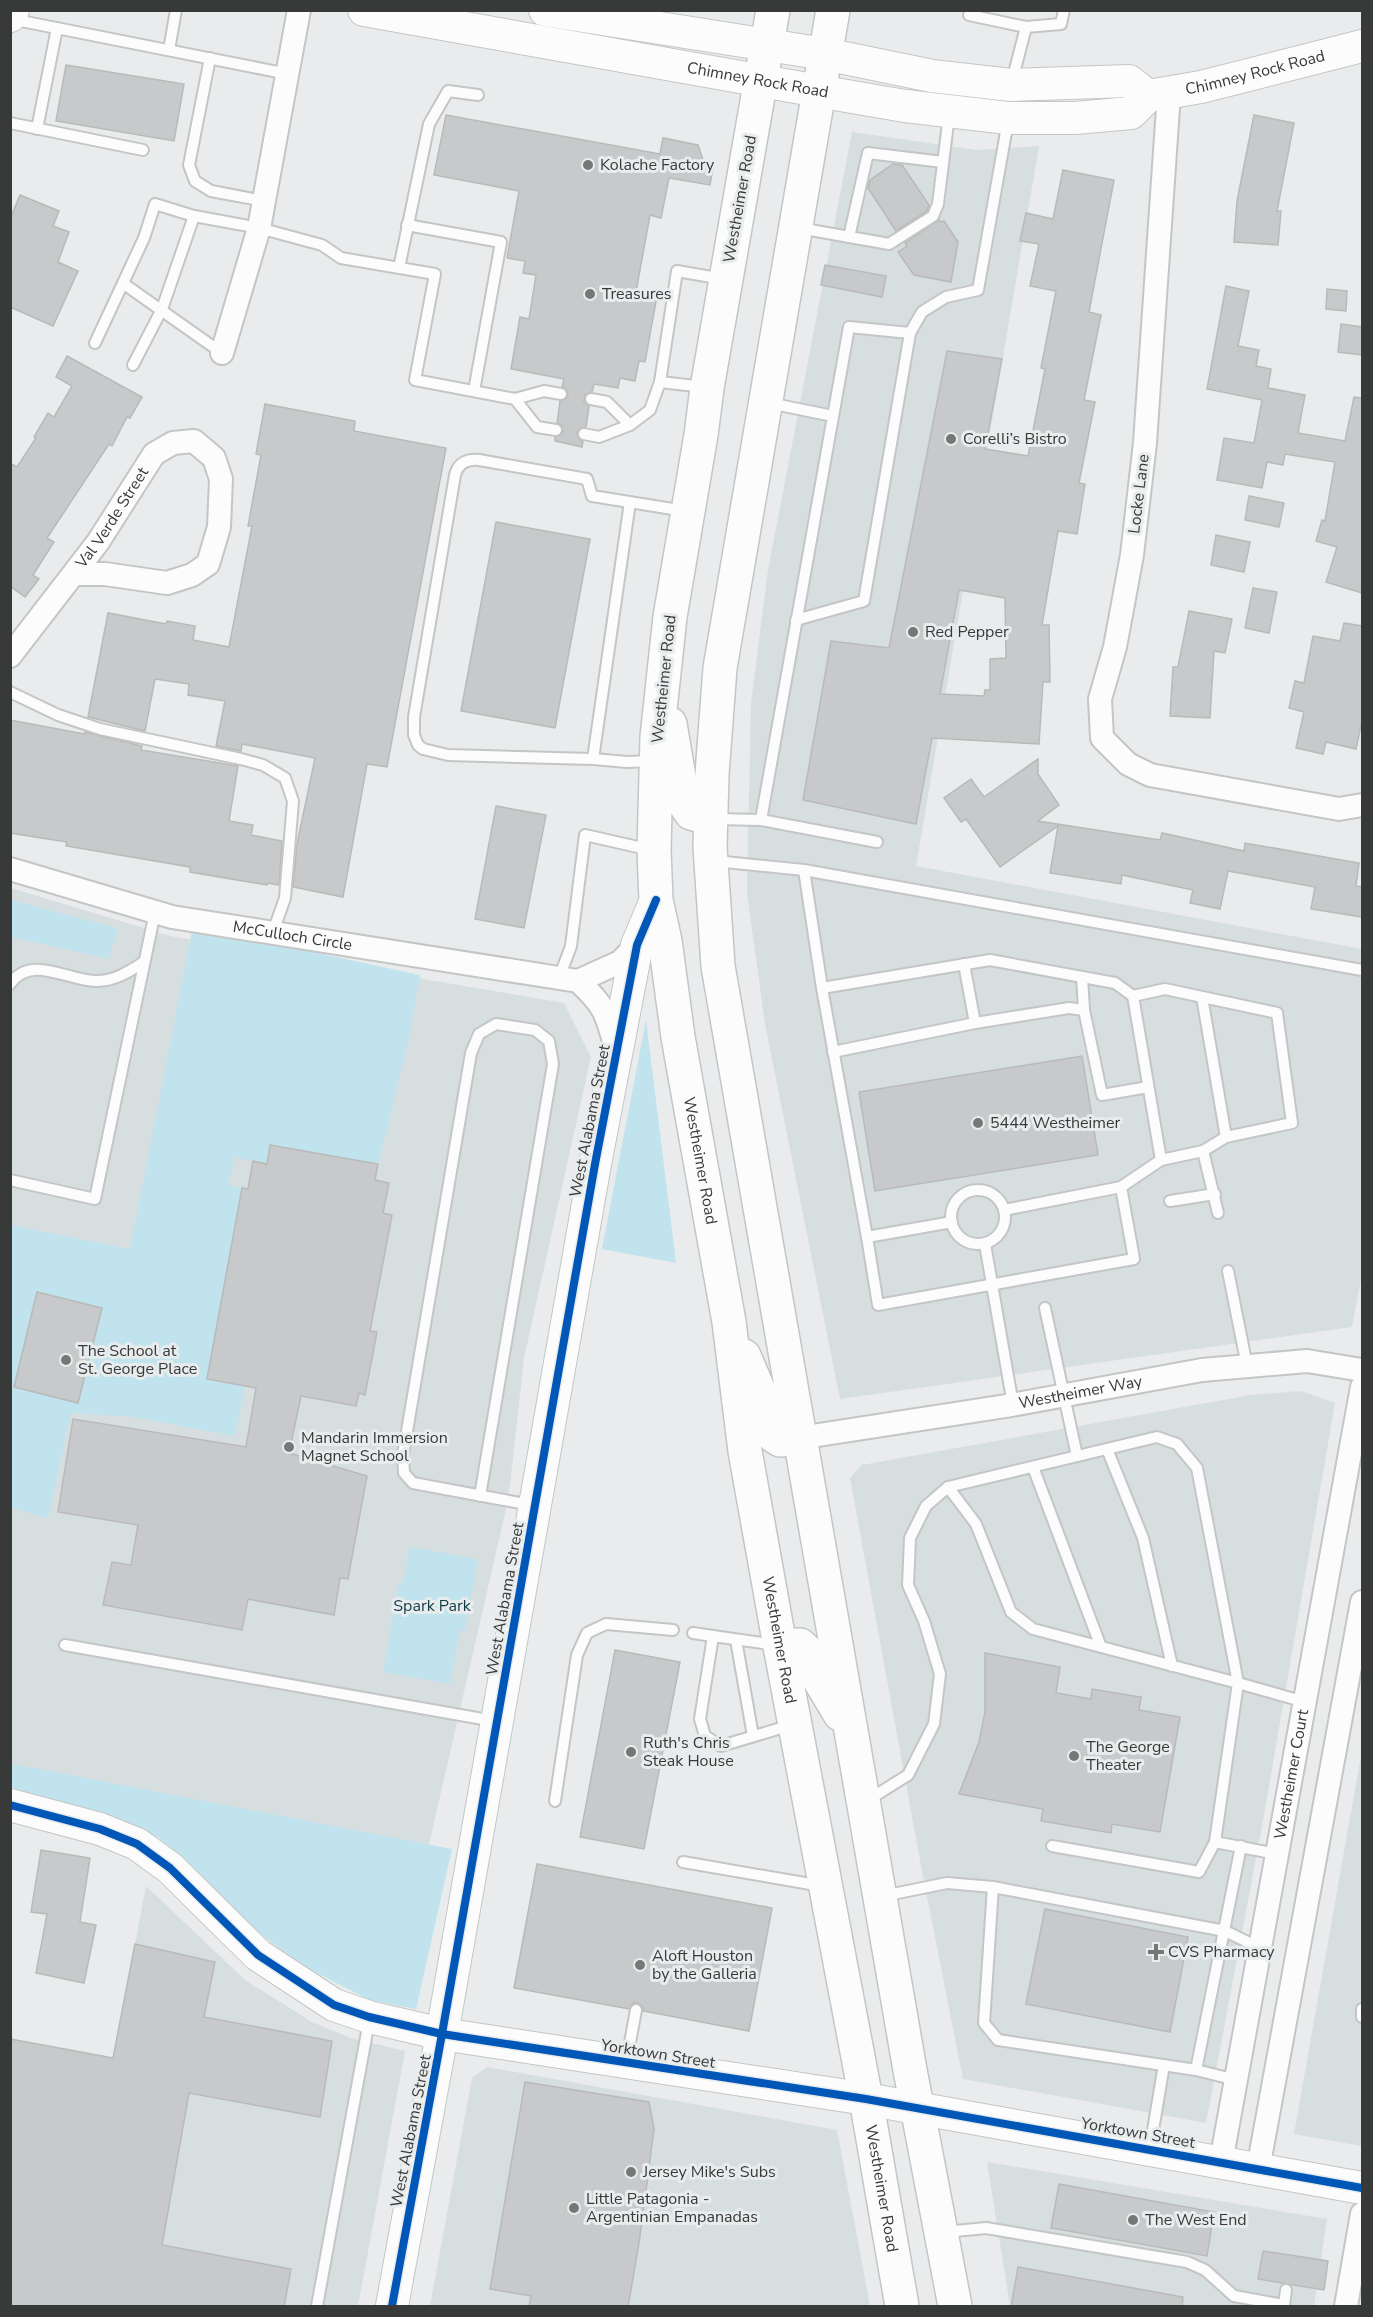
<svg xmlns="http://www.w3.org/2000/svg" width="1373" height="2317" viewBox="0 0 1373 2317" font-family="'Nunito Sans',sans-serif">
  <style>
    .built { fill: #d6dee0 }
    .green { fill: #c0e3ed }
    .building { fill: #c8c9ca; stroke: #b8baba; stroke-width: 1.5; fill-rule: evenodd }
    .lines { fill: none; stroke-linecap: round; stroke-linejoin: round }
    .lane-casing { stroke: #c4c6c6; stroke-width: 14 }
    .street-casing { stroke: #c4c6c6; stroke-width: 26 }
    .secondary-casing { stroke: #c4c6c6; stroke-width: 34 }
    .primary-casing { stroke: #c4c6c6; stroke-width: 36 }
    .lane { stroke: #fcfcfc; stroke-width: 10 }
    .street { stroke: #fcfcfc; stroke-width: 22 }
    .secondary { stroke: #fcfcfc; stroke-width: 32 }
    .primary { stroke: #fcfcfc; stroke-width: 33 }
    .cycleway-casing { stroke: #e8eced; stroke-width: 11 }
    .cycleway { stroke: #0057b8; stroke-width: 8 }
    .poi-dot { fill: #767878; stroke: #e8eced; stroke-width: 2 }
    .labels { text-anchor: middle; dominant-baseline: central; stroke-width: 6; stroke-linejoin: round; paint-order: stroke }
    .street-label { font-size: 16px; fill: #383a3a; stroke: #e8eced }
    .poi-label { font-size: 16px; fill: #383a3a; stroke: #e8eced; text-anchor: start }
    .park-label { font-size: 16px; fill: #103c46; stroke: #e8eced }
  </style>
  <rect width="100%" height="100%" fill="#e9ebec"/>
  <!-- built -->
  <g class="built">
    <path d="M 852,132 L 976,150 L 1039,146 L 916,866 L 1362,949 L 1362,1274 L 1352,1327 L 840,1399 L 765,1024 L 747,893 L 751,703 L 768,570 Z"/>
    <path d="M 11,888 L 170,936 L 564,1003 L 591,1057 L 524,1358 L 510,1484 L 504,1518 L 395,1992 L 156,1824 L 11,1773 Z"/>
    <path d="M 1301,1391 L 1335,1403 L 1263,1821 L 1206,2123 L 963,2079 L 922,1871 L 850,1478 L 862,1465 L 1251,1395 Z"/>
    <path d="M 1362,1750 L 1362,2146 L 1294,2134 Z"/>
    <path d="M 146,1886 L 245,1980 L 312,2022 L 351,2038 L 405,2051 L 358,2306 L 66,2306 Z"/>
    <path d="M 487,2067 L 837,2130 L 870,2306 L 430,2306 L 472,2078 Z"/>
    <path d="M 987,2162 L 1327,2219 L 1314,2306 L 1010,2306 Z"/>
  </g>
  <!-- green -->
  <g class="green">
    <path d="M 10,900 L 117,928 L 109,959 L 11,937 Z"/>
    <path d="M 193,926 L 420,975 L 408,1043 L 378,1164 L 270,1145 L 267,1164 L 234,1157 L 229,1185 L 242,1188 L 207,1378 L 245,1386 L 235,1436 L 133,1417 L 71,1413 L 48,1518 L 11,1508 L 10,1225 L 130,1249 Z"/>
    <path d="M 646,1020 L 676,1263 L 602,1249 Z"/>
    <path d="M 410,1547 L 478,1559 L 465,1631 L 460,1630 L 450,1684 L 383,1672 L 399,1582 L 403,1583 Z"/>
    <path d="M 13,1764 L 452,1849 L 416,2009 L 370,2000 L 305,1967 L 247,1924 L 158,1837 L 11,1787 Z"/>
  </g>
  <!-- building -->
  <g class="building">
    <path d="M 66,65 L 184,84 L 174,141 L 56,121 Z"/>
    <path d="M 446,115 L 660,154 L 663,138 L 698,145 L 704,163 L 714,163 L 710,185 L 669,178 L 661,218 L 650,215 L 636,292 L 657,296 L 645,362 L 639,361 L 635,381 L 620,378 L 618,388 L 594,384 L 592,392 L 585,395 L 584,402 L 589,406 L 586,427 L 579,429 L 577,433 L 579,439 L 583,441 L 582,447 L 555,441 L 555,437 L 561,435 L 563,431 L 561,425 L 557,423 L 560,401 L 566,399 L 568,395 L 566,389 L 562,387 L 564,379 L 511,369 L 520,317 L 529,319 L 536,275 L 523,273 L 525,261 L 507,258 L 519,191 L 434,175 Z"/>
    <path d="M 1254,115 L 1294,123 L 1277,211 L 1281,211 L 1278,245 L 1234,242 L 1237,201 Z"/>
    <path d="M 893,164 L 902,165 L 929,205 L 927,211 L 896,231 L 868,188 L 870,180 Z"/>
    <path d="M 1063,170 L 1114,180 L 1089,312 L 1101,315 L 1084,400 L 1095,402 L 1079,483 L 1085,484 L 1077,534 L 1058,531 L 1042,625 L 1049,625 L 1050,682 L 1043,682 L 1039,744 L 932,738 L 916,824 L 803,800 L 831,641 L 889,648 L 947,351 L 1002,359 L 985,449 L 1028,456 L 1045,369 L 1041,368 L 1056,291 L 1030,286 L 1039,244 L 1020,241 L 1026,213 L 1053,219 ZM 959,590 L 1005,598 L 1006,658 L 990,659 L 990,690 L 985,690 L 984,696 L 940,694 Z"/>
    <path d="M 20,195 L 59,211 L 53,226 L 69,232 L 58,262 L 78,271 L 53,326 L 10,307 L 10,219 Z"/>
    <path d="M 939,220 L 941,222 L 944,221 L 958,242 L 951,282 L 914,275 L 898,252 L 907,246 L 905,243 Z"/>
    <path d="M 825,265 L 886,276 L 882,297 L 821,285 Z"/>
    <path d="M 1226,286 L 1249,291 L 1238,346 L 1259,350 L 1256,366 L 1271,369 L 1268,388 L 1305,395 L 1298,433 L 1345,441 L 1354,397 L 1362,398 L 1362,593 L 1326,582 L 1337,547 L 1316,541 L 1322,520 L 1325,521 L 1335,462 L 1285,454 L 1283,465 L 1267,462 L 1262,488 L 1217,480 L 1224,438 L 1254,443 L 1262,400 L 1207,389 Z"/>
    <path d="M 1327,289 L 1347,291 L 1346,311 L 1326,309 Z"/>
    <path d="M 1341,324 L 1362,327 L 1362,355 L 1338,352 Z"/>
    <path d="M 67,356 L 142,397 L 130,418 L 127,417 L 112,446 L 109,444 L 47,538 L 54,542 L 33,575 L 39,579 L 25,597 L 10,586 L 10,463 L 17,467 L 36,438 L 34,437 L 48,413 L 54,417 L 72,386 L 56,377 Z"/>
    <path d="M 265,404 L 355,421 L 354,431 L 446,448 L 387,767 L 367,764 L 343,897 L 293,887 L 297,844 L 315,758 L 242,744 L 241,751 L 216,746 L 225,701 L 188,695 L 189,684 L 155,679 L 145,731 L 88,717 L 108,613 L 166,624 L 167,621 L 195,626 L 193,640 L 229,647 L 252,526 L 248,526 L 261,455 L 256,454 Z"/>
    <path d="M 1249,496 L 1284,503 L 1279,527 L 1245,520 Z"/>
    <path d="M 496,522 L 590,539 L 555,728 L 461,711 Z"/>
    <path d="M 1216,535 L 1250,542 L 1244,572 L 1211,565 Z"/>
    <path d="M 1253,588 L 1277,592 L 1269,633 L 1245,628 Z"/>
    <path d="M 1189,611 L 1232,619 L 1225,653 L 1214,651 L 1210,718 L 1170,716 L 1173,667 L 1178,667 Z"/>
    <path d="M 1344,623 L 1362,626 L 1362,721 L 1356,749 L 1326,742 L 1323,754 L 1296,748 L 1304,712 L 1289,708 L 1295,681 L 1304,683 L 1313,636 L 1340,641 Z"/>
    <path d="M 10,720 L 84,734 L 85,732 L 142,746 L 141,750 L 238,766 L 229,821 L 253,825 L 251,835 L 282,841 L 279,885 L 268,883 L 267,885 L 190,872 L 190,867 L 66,846 L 67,842 L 10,833 Z"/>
    <path d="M 1038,759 L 1038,774 L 1059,805 L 1038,821 L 1160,840 L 1162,833 L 1244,851 L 1245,843 L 1359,863 L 1356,886 L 1362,887 L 1362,917 L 1311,909 L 1315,887 L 1228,871 L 1220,909 L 1190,903 L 1193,890 L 1122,875 L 1121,884 L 1050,873 L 1058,826 L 1000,867 L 966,819 L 961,822 L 944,798 L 971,779 L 984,797 Z"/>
    <path d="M 496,806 L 546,815 L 524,928 L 475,919 Z"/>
    <path d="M 1082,1056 L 1098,1155 L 875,1191 L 859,1092 Z"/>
    <path d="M 270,1145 L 378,1164 L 375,1180 L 389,1183 L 383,1213 L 392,1215 L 370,1331 L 377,1332 L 365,1395 L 359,1393 L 356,1406 L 301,1396 L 289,1453 L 367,1476 L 348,1579 L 340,1578 L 334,1615 L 248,1599 L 242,1630 L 103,1605 L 112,1562 L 131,1565 L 138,1525 L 58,1512 L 73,1419 L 246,1447 L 256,1388 L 207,1379 L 242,1188 L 248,1189 L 253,1161 L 267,1164 Z"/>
    <path d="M 37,1292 L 102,1308 L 78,1403 L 14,1387 Z"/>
    <path d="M 615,1650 L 680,1662 L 644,1849 L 580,1837 Z"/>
    <path d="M 985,1653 L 1060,1667 L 1056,1693 L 1091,1699 L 1092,1689 L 1141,1697 L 1139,1710 L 1180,1717 L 1160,1832 L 1112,1824 L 1111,1833 L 1041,1821 L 1043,1809 L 959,1794 L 979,1742 L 985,1712 Z"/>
    <path d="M 41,1850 L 90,1858 L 80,1922 L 96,1925 L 84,1983 L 36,1973 L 47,1914 L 31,1912 Z"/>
    <path d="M 537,1864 L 772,1908 L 749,2031 L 643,2011 L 643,2007 L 638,2003 L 633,2003 L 629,2009 L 514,1988 Z"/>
    <path d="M 1045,1909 L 1188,1937 L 1170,2032 L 1026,2004 Z"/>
    <path d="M 135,1944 L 215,1962 L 204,2017 L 332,2041 L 320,2117 L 189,2093 L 162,2245 L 291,2269 L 284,2307 L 10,2307 L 10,2039 L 113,2058 Z"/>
    <path d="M 525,2082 L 649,2102 L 654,2129 L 639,2243 L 628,2307 L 529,2307 L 531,2296 L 490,2289 Z"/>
    <path d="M 1059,2184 L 1214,2212 L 1207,2256 L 1051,2228 Z"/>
    <path d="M 1263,2251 L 1328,2261 L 1324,2290 L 1258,2279 Z"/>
    <path d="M 1018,2267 L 1183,2297 L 1182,2307 L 1011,2307 Z"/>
  </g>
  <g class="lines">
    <!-- lane casing -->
    <g class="lane-casing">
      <g id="lane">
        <path d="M 969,15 L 1026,27 L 1061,24 L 1064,10"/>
        <path d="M 11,19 L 288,74"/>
        <path d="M 169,50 L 176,10"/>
        <path d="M 210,58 L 189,165 L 195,181 L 211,191 L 264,201"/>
        <path d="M 1012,81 L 1026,27"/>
        <path d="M 10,123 L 143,150"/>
        <path d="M 37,129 L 57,28"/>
        <path d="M 407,225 L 501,242 L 474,391"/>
        <path d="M 799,228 L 889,244 L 933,216 L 938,204 L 949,115"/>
        <path d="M 849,237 L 868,153 L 943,162"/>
        <path d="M 399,268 L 429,124 L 448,91 L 478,95"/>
        <path d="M 124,284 L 222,353"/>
        <path d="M 95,343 L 144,238 L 155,204 L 194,216"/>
        <path d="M 133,365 L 162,309 L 194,216 L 259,228 L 322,245 L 341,258 L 435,274 L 415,380 L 515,399 L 544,391 L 561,394"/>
        <path d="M 660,382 L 677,271 L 723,279"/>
        <path d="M 515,399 L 537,427 L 556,430"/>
        <path d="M 591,399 L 607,402 L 630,425"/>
        <path d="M 769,403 L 833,416"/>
        <path d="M 584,434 L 599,437 L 630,425 L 650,410 L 660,382 L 704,387"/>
        <path d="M 796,620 L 864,601 L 910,333 L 922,312 L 946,297 L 978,290 L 1008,121"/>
        <path d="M 10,692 L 58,715 L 100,729 L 241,759 L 263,765 L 285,778 L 293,801 L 285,898 L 273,932"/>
        <path d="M 593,759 L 630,502"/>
        <path d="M 652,761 L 627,762 L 593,759 L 448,755 L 423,749 L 418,745 L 414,735 L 414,717 L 455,475 C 458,463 467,459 479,460 L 587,479 L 592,496 L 685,511"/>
        <path d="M 715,819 L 761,820 L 877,842"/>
        <path d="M 761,820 L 849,327 L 910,333"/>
        <path d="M 715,861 L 804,870 L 1362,970"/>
        <path d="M 804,870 L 822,988"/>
        <path d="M 964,964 L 975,1023"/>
        <path d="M 1082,977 L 1084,1010 L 1102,1095 L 1148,1087"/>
        <path d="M 559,978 L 571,946 L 585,835 L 651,850"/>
        <path d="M 10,984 C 31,953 70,982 97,981 C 115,981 130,971 144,962"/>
        <path d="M 1133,996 L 1161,1160"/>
        <path d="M 1202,997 L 1226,1137"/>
        <path d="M 833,1052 L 975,1023 L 1069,1008 L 1084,1010"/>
        <path d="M 1203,1151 L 1218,1213"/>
        <path d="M 10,1180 L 95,1199 L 155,912"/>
        <circle cx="978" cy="1217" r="27"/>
        <path d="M 1170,1201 L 1215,1194"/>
        <path d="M 952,1222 L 867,1237 L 822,988 L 990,960 L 1115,983 L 1133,996 L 1165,989 L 1277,1013 L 1292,1123 L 1226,1137 L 1203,1151 L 1161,1160 L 1121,1187 L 1004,1210"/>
        <path d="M 867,1237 L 878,1305 L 1134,1259 L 1121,1187"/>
        <path d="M 985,1244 L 1013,1405"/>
        <path d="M 1228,1271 L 1247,1366"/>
        <path d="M 1045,1308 L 1077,1456"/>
        <path d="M 1107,1449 L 1143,1538 L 1172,1666"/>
        <path d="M 1033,1467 L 1101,1647"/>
        <path d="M 948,1487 L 976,1524 L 1011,1612 L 1033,1629 L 1238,1683 L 1215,1842 L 1199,1872 L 1052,1846"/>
        <path d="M 480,1496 L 553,1064 L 549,1041 L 535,1030 L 496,1024 L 479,1034 L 471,1053 L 403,1455 L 404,1473 L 413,1483 L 531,1505"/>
        <path d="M 693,1633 L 713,1636"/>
        <path d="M 736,1640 L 753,1736"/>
        <path d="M 65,1645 L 494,1721"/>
        <path d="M 776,1645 L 713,1636 L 700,1719 L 705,1736 L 721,1746 L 791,1725"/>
        <path d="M 868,1800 L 908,1775 L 934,1724 L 940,1674 L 924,1621 L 908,1585 L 910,1538 L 926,1506 L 948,1487 L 1157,1437 L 1177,1444 L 1197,1468 L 1238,1683 L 1305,1702"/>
        <path d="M 555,1801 L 577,1655 L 587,1633 L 606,1624 L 673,1630"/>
        <path d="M 1215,1842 L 1277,1854"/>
        <path d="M 1241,1846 L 1196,2070 L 998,2040 L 984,2023 L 993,1887 L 1225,1931 L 1260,1948"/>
        <path d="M 683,1862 L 822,1886"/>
        <path d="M 883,1896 L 947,1883 L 993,1887"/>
        <path d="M 1362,2009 L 1362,2017"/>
        <path d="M 627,2059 L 636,2010"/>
        <path d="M 1196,2070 L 1236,2080"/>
        <path d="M 1150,2148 L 1164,2065"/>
        <path d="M 945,2232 L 986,2228 L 1187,2262 L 1205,2270 L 1234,2296 L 1284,2305 L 1286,2290"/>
        <path d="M 317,2306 L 369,2021"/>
      </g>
    </g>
    <!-- street casing -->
    <g class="street-casing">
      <g id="street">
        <path d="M 1169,93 L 1145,443 L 1132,555 L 1115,647 L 1100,699 L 1102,738 L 1128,764 L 1150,775 L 1339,809 L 1362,805"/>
        <path d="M 222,353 L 259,228 L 299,10"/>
        <path id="s1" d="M 10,656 L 98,542 L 154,454 L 173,443 L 194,441 L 214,458 L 221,479 L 219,527 L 208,564 L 192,575 L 167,583 L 105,574 L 75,574"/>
        <path id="s2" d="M 10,869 L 172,917 L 578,981 C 604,1005 606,1012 615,1045"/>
        <path d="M 578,981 L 620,962 L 637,945"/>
        <path id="s3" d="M 799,1438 L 1006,1406 L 1202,1370 L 1307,1361 L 1362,1370"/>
        <path id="s4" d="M 1221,2162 L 1362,1387"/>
        <path d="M 1258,2169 L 1362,1602"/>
        <path d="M 1346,2306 L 1362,2214"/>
      </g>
    </g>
    <!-- secondary casing -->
    <g class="secondary-casing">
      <g id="secondary">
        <path id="s5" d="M 364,10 L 858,98 L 905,106 L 1008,118 L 1075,118 L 1131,113 L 1148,96 L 1201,87 L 1362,46"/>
        <path d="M 545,10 L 825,54 L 932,76 L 1011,85 L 1129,81 L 1148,96"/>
        <path d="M 10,16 L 13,10"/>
        <path d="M 10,1805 L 100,1829 L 137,1844 L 170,1868 L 258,1955 L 334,2005 L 369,2017 L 442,2034 L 866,2099 L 1362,2188"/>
        <path d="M 392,2306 L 442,2034 L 595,1164 L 637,945 L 656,900"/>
      </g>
    </g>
    <!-- primary casing -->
    <g class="primary-casing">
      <g id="primary">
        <path id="s6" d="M 773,10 L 707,388 L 701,435 L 670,617 L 657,737 L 654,850 L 656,900 L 665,941 L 678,1037 L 729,1322 L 745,1451 L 780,1646 L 866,2099 L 902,2306"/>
        <path d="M 833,10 L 720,668 L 712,774 L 710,847 L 718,966 L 910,2070 L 955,2306"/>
        <path d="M 670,724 L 683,801 L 691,813 L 711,819"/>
        <path d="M 744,1356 L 767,1410 L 774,1436 L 780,1440 L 799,1438"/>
        <path d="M 780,1646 L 800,1645 L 811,1655 L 816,1674 L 840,1714"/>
      </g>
    </g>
    <!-- lane -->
    <use href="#lane" class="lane"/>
    <!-- street -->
    <use href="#street" class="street"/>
    <!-- secondary -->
    <use href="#secondary" class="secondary"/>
    <!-- primary -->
    <use href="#primary" class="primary"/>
    <!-- cycleway casing -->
    <g class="cycleway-casing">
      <g id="cycleway">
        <path d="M 10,1805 L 100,1829 L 137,1844 L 170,1868 L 258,1955 L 334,2005 L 369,2017 L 442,2034 L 866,2099 L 1362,2188"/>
        <path d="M 392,2306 L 442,2034 L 595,1164 L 637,945 L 656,900"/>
      </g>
    </g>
    <!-- cycleway -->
    <use href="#cycleway" class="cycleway"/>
  </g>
  <!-- markers -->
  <g class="poi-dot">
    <circle cx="588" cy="165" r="6"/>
    <circle cx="590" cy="294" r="6"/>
    <circle cx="951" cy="439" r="6"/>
    <circle cx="913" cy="632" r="6"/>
    <circle cx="978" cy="1123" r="6"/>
    <circle cx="66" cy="1360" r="6"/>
    <circle cx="289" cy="1447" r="6"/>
    <circle cx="631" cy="1752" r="6"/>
    <circle cx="1074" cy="1756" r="6"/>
    <path d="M1153 1943h6v6h6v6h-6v6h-6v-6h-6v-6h6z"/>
    <circle cx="640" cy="1965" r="6"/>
    <circle cx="631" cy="2172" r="6"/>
    <circle cx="574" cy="2208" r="6"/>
    <circle cx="1133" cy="2220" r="6"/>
  </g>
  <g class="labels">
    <!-- street labels -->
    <g class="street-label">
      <text stroke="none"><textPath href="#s5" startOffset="910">Chimney Rock Road</textPath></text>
      <text stroke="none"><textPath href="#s5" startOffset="400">Chimney Rock Road</textPath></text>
      <text transform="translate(740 199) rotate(-80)">Westheimer Road</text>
      <text transform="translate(1139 494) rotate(-83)">Locke Lane</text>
      <text stroke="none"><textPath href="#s1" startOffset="172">Val Verde Street</textPath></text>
      <text transform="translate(664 679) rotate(-84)">Westheimer Road</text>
      <text stroke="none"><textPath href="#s2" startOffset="291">McCulloch Circle</textPath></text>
      <text transform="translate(590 1121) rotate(-79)">West Alabama Street</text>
      <text stroke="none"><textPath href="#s6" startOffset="1164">Westheimer Road</textPath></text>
      <text stroke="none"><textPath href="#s3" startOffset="285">Westheimer Way</textPath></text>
      <text transform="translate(505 1599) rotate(-80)">West Alabama Street</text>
      <text stroke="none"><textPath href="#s6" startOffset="1650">Westheimer Road</textPath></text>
      <text stroke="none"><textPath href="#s4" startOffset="394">Westheimer Court</textPath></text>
      <text transform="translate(658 2054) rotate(9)">Yorktown Street</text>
      <text transform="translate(411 2131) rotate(-79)">West Alabama Street</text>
      <text transform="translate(1138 2133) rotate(10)">Yorktown Street</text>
      <text stroke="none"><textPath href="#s6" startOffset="2208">Westheimer Road</textPath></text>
    </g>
    <!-- poi labels -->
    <g class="poi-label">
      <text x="600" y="165">Kolache Factory</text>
      <text x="602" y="294">Treasures</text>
      <text x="963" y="439">Corelli’s Bistro</text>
      <text x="925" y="632">Red Pepper</text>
      <text x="990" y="1123">5444 Westheimer</text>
      <text x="78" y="1351">The School at<tspan x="78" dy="18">St. George Place</tspan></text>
      <text x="301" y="1438">Mandarin Immersion<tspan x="301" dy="18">Magnet School</tspan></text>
      <text x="643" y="1743">Ruth's Chris<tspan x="643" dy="18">Steak House</tspan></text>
      <text x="1086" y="1747">The George<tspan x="1086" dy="18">Theater</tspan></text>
      <text x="1168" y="1952">CVS Pharmacy</text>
      <text x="652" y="1956">Aloft Houston<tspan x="652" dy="18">by the Galleria</tspan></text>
      <text x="643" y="2172">Jersey Mike's Subs</text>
      <text x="586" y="2199">Little Patagonia -<tspan x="586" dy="18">Argentinian Empanadas</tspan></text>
      <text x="1145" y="2220">The West End</text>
    </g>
    <!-- park labels -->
    <g class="park-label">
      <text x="432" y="1606">Spark Park</text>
    </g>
  </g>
  <!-- border -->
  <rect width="1373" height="2317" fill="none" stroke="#383a3a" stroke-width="24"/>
</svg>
